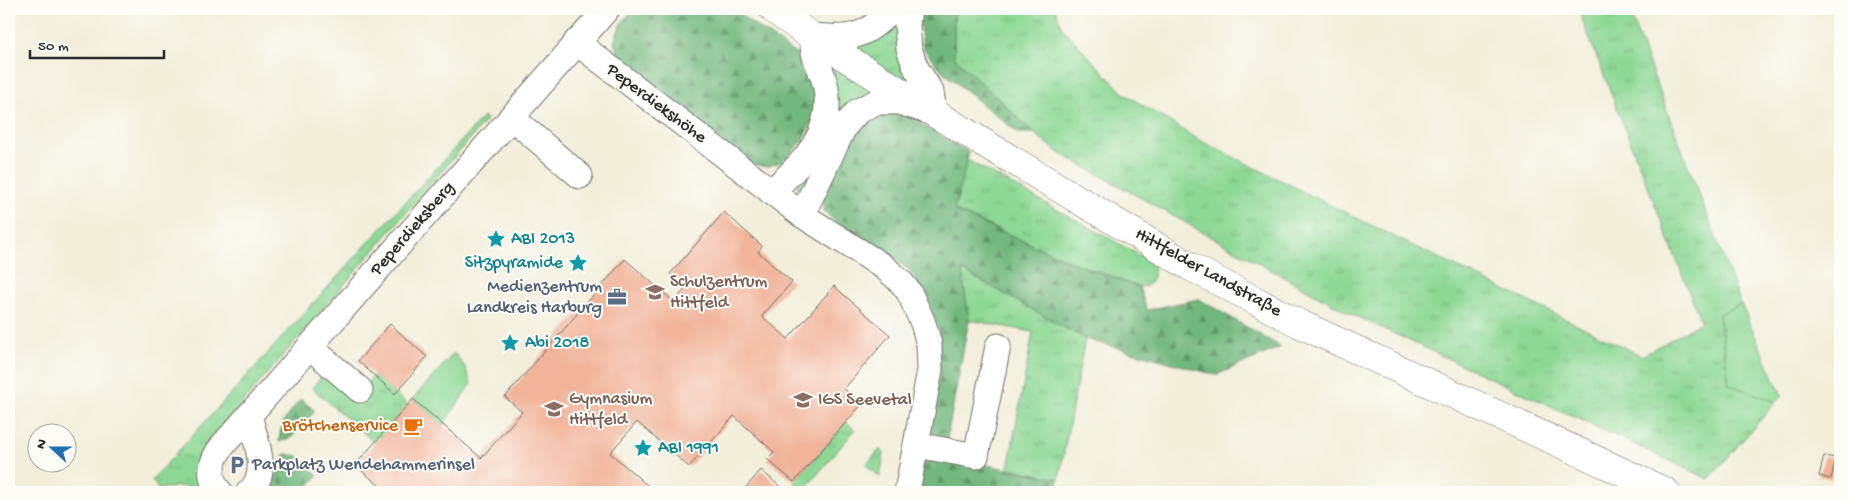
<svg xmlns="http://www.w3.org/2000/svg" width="1849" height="501" viewBox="0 0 1849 501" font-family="'Gochi Hand',sans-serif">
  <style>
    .grass { fill: url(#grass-tufts); stroke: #5c8260 }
    .forest { fill: url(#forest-firs); stroke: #4e7254 }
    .park { fill: #8dd895; stroke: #5c8260 }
    .building { fill: #f1b39a }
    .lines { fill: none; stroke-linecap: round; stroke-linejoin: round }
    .minor-casing { stroke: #716f68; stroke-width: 27 }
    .major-casing { stroke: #716f68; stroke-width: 29 }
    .minor { stroke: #fff; stroke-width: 25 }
    .major { stroke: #fff; stroke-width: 28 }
    .labels { text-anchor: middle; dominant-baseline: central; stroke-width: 4; stroke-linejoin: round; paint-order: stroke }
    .street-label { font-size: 18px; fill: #2b2b2b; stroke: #fdfcf7 }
    .culture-label { font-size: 18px; fill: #0d838f; stroke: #fdfcf7; text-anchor: start }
    .education-label { font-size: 18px; fill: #785e54; stroke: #fdfcf7; text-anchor: start }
    .service-label { font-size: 18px; fill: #4e5e75; stroke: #fdfcf7; text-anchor: end }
    .food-label { font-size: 18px; fill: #c56008; stroke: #fdfcf7; text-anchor: end }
  </style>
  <defs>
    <pattern id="grass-tufts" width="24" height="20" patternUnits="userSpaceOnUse" patternTransform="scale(1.25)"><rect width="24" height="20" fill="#8dd895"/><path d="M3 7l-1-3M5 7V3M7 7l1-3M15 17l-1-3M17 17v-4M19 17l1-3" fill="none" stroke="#7aba81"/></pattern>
    <pattern id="forest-firs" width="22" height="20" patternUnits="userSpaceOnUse" patternTransform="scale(1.25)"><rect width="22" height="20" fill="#72b87e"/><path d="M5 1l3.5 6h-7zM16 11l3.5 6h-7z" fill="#5e9667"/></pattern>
  </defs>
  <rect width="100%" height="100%" fill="#fdfcf7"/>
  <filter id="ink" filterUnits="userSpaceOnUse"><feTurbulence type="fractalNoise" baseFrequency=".02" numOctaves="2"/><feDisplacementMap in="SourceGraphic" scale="10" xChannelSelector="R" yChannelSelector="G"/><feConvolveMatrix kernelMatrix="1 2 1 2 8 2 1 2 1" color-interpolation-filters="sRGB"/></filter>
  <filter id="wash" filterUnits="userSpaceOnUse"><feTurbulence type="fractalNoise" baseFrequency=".0096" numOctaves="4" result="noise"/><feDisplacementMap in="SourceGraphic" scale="20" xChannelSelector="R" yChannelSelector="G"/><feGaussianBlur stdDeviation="1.12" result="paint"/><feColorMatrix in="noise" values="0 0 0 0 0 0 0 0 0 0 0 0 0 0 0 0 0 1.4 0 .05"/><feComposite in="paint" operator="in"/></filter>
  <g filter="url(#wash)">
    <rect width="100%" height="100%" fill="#f2eeda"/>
    <!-- grass -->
    <g class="grass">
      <path d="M 901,9 L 916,88 L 849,47 Z"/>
      <path d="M 954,9 L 1055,9 L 1062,28 L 1123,93 L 1199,140 L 1407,243 L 1642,356 L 1701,322 L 1578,9 L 1628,9 L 1741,304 L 1719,315 L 1729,384 L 1776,402 L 1709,479 L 1347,312 L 1058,152 L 1034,133 L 954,57 Z"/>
      <path d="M 828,63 L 879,94 L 803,190 L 798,190 L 797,187 Z"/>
      <path d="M 483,117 L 487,119 L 204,447 L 199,466 L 207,490 L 180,486 L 158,489 L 152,480 Z"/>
      <path d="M 967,160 L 1152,262 C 1156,272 1154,278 1147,286 L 1139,287 L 1074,263 L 954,210 Z"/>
      <path d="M 961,270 L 1085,339 L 1059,479 L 1008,468 L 1033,332 L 969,320 Z"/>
      <path d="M 326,371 L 355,397 L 374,375 L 408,405 L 375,443 L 312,388 Z"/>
      <path d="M 846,422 L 855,430 L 803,491 L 794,482 Z"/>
      <path d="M 880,449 L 884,453 L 880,477 L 866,465 Z"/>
    </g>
    <!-- forest -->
    <g class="forest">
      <path d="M 634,9 L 732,9 L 804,60 L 812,76 L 815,95 L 814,118 L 801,143 L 783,161 L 766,167 L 750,163 L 619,60 L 614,42 L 621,23 Z"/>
      <path d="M 921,9 L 954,9 L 954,57 L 1034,133 L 1018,133 L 943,72 L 923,48 L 919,17 Z"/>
      <path d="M 896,110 L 969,152 L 954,211 L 1074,263 L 1139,287 L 1147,310 L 1199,299 L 1281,347 L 1216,375 L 1085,339 L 962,270 L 969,320 L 946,443 L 927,439 L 940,371 L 939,332 L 929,303 L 912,273 L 882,249 L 836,222 L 824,211 L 822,195 L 864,116 Z"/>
      <path d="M 301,399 L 315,411 L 292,437 L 279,442 C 280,422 288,414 301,399 Z"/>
      <path d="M 925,453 L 1059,479 L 1056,492 L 926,492 L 917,491 Z"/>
      <path d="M 285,454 L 298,456 L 318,476 L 303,492 L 267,492 L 282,465 Z"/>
    </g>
    <!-- park -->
    <g class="park">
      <path d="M 1741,304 L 1782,396 L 1776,402 L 1729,384 L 1719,314 Z"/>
      <path d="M 454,353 L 465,367 L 471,384 L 443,425 L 413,399 Z"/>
    </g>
    <g id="blocks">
      <!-- building -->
      <g class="building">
        <path d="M 724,212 L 762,246 L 758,252 L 792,282 L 762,316 L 788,339 L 834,286 L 890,335 L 844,389 L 862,404 L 794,482 L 767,459 L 774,452 L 734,416 L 689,467 L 637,422 L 610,453 L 655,492 L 387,492 L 355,465 L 413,399 L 481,458 L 522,412 L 505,397 L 625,259 L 674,302 L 686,288 L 670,274 Z"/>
        <path d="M 390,324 L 427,357 L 395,394 L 358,361 Z"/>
        <path d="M 1824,456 L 1836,458 L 1831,479 L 1819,476 Z"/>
        <path d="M 761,470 L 777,484 L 786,492 L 742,492 Z"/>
      </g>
    </g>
  </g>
  <g filter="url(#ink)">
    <use href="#blocks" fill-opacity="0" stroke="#716f68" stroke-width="1"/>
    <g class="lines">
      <!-- minor casing -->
      <g class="minor-casing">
        <g id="minor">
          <path d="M 576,42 L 802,215 L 884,267 L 901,282 L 909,292 L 923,323 L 929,344 L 930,370 L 907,492"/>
          <path d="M 511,117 L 580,176"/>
          <path d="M 771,192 C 802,163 834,135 826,88 C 824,77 820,69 816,59 C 813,52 813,43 811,36 C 851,39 864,39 892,9"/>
          <path d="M 802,215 L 844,127 L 858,111 L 876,102 L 899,102 L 934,113 L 931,92 L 916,68 L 909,49 L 907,25 L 909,9"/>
          <path d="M 310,347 L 360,390"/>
          <path d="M 249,416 C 255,438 271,474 249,492"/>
          <path d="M 917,445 L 976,456 L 998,346"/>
          <path d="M 220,492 C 206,477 211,460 223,445 L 607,9"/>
        </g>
      </g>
      <!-- major casing -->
      <g class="major-casing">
        <path id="major" d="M 773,9 L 811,36 L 934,113 L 1189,266 L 1300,324 L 1666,492"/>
      </g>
      <!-- minor -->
      <use href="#minor" class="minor"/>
      <!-- major -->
      <use href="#major" class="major"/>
    </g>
  </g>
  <!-- icons -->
  <defs>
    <g id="sight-bare" transform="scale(1.5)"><path d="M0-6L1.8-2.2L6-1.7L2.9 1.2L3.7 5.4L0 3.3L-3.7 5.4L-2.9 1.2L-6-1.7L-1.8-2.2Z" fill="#0f9aa8" stroke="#fdfcf7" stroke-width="2.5" paint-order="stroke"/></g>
    <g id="school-bare" transform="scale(1.5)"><path d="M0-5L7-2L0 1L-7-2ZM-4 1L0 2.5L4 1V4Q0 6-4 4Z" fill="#8d6e63" stroke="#fdfcf7" stroke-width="2.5" paint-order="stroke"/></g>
    <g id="office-bare" transform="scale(1.5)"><path d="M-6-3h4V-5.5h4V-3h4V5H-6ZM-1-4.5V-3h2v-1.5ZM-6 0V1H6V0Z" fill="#5c6f8a" stroke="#fdfcf7" stroke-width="2.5" paint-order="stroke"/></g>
    <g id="cafe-bare" transform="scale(1.5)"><path d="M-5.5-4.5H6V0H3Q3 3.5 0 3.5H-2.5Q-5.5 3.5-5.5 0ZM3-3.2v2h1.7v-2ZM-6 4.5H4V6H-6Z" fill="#e8710a" stroke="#fdfcf7" stroke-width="2.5" paint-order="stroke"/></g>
    <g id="parking-bare" transform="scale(1.5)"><path d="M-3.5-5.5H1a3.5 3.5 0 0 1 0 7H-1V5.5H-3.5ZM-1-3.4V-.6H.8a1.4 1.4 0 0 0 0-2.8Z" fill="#5c6f8a" stroke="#fdfcf7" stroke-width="2.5" paint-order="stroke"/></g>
  </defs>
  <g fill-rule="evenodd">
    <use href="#sight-bare" x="496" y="239"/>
    <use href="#sight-bare" x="578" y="263"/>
    <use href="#school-bare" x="655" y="292"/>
    <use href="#office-bare" x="617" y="297"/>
    <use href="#sight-bare" x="510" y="343"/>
    <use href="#school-bare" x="803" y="400"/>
    <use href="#school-bare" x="554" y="409"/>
    <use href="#cafe-bare" x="413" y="426"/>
    <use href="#sight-bare" x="643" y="448"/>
    <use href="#parking-bare" x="237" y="465"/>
  </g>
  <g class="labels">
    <!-- street labels -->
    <g class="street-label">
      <text transform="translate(656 104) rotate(37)">Peperdiekshöhe</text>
      <text transform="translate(413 229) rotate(-49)">Peperdieksberg</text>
      <text transform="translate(1208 273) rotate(29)">Hittfelder Landstraße</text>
    </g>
    <!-- culture labels -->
    <g class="culture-label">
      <text x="511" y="239">ABI 2013</text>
      <text x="563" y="263" text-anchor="end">Sitzpyramide</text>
      <text x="525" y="343">Abi 2018</text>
      <text x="658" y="448">ABI 1991</text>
    </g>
    <!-- education labels -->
    <g class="education-label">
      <text x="670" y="282">Schulzentrum<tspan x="670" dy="21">Hittfeld</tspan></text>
      <text x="569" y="399">Gymnasium<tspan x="569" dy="21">Hittfeld</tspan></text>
      <text x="818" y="400">IGS Seevetal</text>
    </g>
    <!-- service labels -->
    <g class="service-label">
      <text x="602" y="287">Medienzentrum<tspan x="602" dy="21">Landkreis Harburg</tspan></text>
      <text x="252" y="465" text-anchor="start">Parkplatz Wendehammerinsel</text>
    </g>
    <!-- food labels -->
    <g class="food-label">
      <text x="398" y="426">Brötchenservice</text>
    </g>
  </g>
  <!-- margin -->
  <rect width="1849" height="501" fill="none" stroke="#fdfcf7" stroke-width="30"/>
  <!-- north arrow -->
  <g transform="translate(52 448) rotate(291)"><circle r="24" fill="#fdfcf7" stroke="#a9a8a5"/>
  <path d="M0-4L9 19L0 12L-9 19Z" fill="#1f6fb2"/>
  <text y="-8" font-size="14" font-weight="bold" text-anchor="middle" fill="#2b2b2b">N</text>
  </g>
  <!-- scale -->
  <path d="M30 50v8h134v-8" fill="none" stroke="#2b2b2b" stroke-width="2.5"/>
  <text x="38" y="50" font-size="15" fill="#2b2b2b" stroke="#fdfcf7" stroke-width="4" paint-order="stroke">50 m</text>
</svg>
